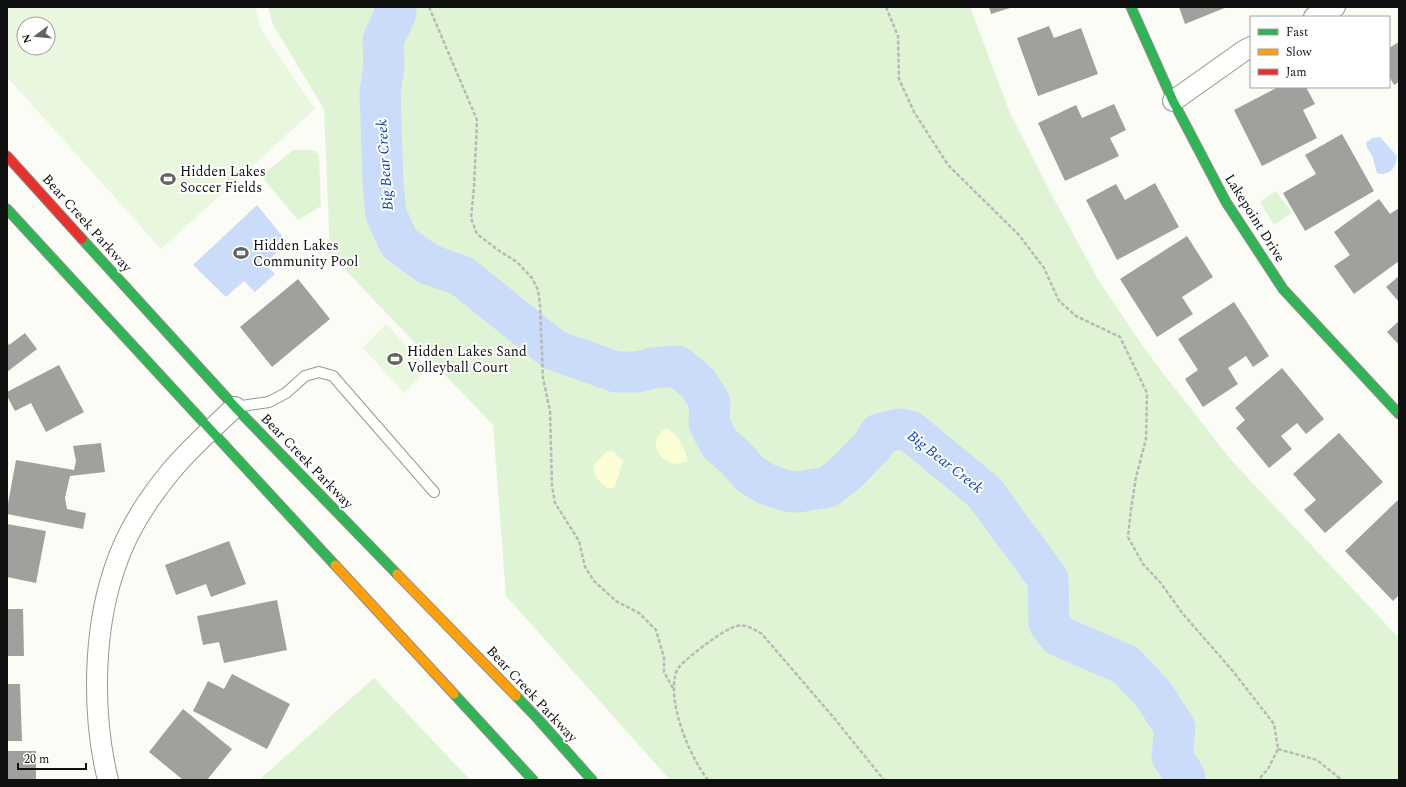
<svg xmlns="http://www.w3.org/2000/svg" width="1406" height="787" viewBox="0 0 1406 787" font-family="Spectral,serif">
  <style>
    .green { fill: #dff4d5 }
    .sand { fill: #fbfdd7 }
    .pitch { fill: #eaf7df; fill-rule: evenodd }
    .water { fill: #cadcf9 }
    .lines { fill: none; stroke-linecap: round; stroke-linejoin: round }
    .river { stroke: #cadcf9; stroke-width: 41 }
    .building { fill: #a0a09c }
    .lane-casing { stroke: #969694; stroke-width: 12 }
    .street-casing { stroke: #969694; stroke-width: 22 }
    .fast-casing { stroke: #8d8d8b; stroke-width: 11 }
    .slow-casing { stroke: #8d8d8b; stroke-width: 11 }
    .jam-casing { stroke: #8d8d8b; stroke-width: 11 }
    .path { stroke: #b9b9b8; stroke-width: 2.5; stroke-dasharray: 4 2; stroke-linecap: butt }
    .lane { stroke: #fffffe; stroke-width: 10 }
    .street { stroke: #fffffe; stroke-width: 20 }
    .fast { stroke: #30b455; stroke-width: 9 }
    .slow { stroke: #ff9f0a; stroke-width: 9 }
    .jam { stroke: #e5322d; stroke-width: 9 }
    .labels { text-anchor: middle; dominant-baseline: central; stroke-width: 4; stroke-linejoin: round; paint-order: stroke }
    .poi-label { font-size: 14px; fill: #101010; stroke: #fff; text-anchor: start }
    .street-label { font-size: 14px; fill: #101010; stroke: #fff }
    .water-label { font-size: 15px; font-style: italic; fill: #1040ac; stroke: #fff }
  </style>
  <rect width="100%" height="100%" fill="#fcfcf7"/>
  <!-- green -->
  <g class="green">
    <path d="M 268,7 L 970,7 L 1010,113 L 1054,199 L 1099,281 L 1149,355 L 1231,460 L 1399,638 L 1399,780 L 670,780 L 506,596 L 493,425 L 330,254 L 324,109 L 273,25 Z"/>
    <path d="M 293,150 L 314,150 L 319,155 L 321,206 L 298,220 L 261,176 Z"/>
    <path d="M 1276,191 L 1292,213 L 1274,225 L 1260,202 Z"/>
    <path d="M 374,678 L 470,780 L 259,780 Z"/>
  </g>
  <!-- sand -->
  <g class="sand">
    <path d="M 667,428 C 678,435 686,448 687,461 C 666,473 641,442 667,428 Z"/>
    <path d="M 607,451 L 613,451 L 623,461 L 615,487 L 610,489 C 601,485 593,476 593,466 Z"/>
  </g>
  <!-- pitch -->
  <g class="pitch">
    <path d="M 10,7 L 255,7 L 261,29 L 315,109 L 161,249 L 7,77 L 7,11 ZM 24,24 L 48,24 L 48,48 L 24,48 Z"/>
    <path d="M 386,324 L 428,369 L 404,393 L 363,348 Z"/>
  </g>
  <!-- water -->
  <g class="water">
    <path d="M 1380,137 L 1397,156 C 1396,168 1389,177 1377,173 L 1372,155 L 1367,148 L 1366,143 L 1372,138 Z"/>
    <path d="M 257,205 L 287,242 L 265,264 L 275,274 L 255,292 L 244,281 L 226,297 L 193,265 Z"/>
  </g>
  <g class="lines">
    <!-- river -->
    <path class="river" d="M 394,7 L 396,13 L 383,40 L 384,67 L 380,92 L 383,182 L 386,214 L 399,243 L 428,264 L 462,276 L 554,350 L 616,372 L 638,372 L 653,368 L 677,366 L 698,383 L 710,403 L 709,423 L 719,443 L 735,457 L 750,474 L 766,484 L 787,491 L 798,492 L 828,487 L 848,471 L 874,444 L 879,434 L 898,429 L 910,431 L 984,492 L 1048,579 L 1049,623 L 1059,636 L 1126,665 L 1154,695 L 1175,728 L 1172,756 L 1185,777 L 1184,780"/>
  </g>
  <!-- building -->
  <g class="building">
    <path d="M 989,7 L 1013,7 L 991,14 Z"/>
    <path d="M 1179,7 L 1227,7 L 1185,24 Z"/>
    <path d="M 1049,26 L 1054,38 L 1081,28 L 1098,74 L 1038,96 L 1017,38 Z"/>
    <path d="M 1399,42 L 1399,82 L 1394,85 L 1389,76 L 1389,48 Z"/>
    <path d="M 1278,87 L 1306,87 L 1315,104 L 1303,110 L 1317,138 L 1262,166 L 1234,110 Z"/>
    <path d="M 1114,104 L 1126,130 L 1110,138 L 1119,156 L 1065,181 L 1038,123 L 1076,105 L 1082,118 Z"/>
    <path d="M 1342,134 L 1374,191 L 1305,231 L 1283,193 L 1316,174 L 1305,155 Z"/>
    <path d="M 1155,183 L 1179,227 L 1117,260 L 1086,200 L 1116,184 L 1125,200 Z"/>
    <path d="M 1379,199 L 1390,214 L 1399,208 L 1399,261 L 1354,294 L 1334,266 L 1350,255 L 1334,232 Z"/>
    <path d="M 1187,236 L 1213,277 L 1182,297 L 1193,314 L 1157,337 L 1120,279 Z"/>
    <path d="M 1399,276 L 1399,302 L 1386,287 Z"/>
    <path d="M 298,279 L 330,319 L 272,367 L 240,327 Z"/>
    <path d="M 1234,302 L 1269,356 L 1253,367 L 1246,356 L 1228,368 L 1238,384 L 1203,407 L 1185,379 L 1198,370 L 1178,339 Z"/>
    <path d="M 1399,321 L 1399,345 L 1387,332 Z"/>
    <path d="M 25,333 L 37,349 L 7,372 L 7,341 L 9,345 Z"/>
    <path d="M 59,365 L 84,412 L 46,432 L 31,403 L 15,411 L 7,396 L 7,392 Z"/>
    <path d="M 1282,368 L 1324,419 L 1306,434 L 1297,423 L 1281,436 L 1292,449 L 1269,468 L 1236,428 L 1245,420 L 1235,408 Z"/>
    <path d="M 1339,433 L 1383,482 L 1325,533 L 1304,510 L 1316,500 L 1293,474 Z"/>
    <path d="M 101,443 L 105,472 L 70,476 L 65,498 L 67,509 L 86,513 L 83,529 L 7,514 L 7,509 L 16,460 L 74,470 L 76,461 L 73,446 Z"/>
    <path d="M 1399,499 L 1399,595 L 1393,601 L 1345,551 Z"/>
    <path d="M 7,524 L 46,531 L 36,583 L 7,577 Z"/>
    <path d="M 229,541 L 246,584 L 211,597 L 206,584 L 176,595 L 165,565 Z"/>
    <path d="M 277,600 L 287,650 L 224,663 L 219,642 L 203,645 L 197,616 Z"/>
    <path d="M 7,609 L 23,609 L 24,656 L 7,656 Z"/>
    <path d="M 232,674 L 290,704 L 267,749 L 193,711 L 208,681 L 224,689 Z"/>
    <path d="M 7,684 L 20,684 L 22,741 L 7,741 Z"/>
    <path d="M 183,709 L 232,749 L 207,780 L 183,780 L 149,752 Z"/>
    <rect x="7" y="751" width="29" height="29"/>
  </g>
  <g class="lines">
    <!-- lane casing -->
    <g class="lane-casing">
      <path id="lane" d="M 235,407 L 269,402 L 286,393 L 305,376 L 319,372 L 333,376 L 434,492"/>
    </g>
    <!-- street casing -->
    <g class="street-casing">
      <g id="street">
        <path d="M 1314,17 L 1335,7"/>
        <path d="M 1173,101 L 1245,50 L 1251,47"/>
        <path d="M 108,780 C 92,716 93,633 114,570 C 125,535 147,500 171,471 C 190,448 213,428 235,407"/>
      </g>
    </g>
    <!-- fast casing -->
    <g class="fast-casing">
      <g id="fast">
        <path d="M 1131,7 L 1173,101 L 1226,202 L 1283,289 L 1399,414"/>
        <path d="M 7,209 L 335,565"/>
        <path d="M 82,239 L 235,407 L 397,574"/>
        <path d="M 454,694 L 533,780"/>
        <path d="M 516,696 L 538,719 L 592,780"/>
      </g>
    </g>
    <!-- slow casing -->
    <g class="slow-casing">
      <g id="slow">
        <path d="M 335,565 L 454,694"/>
        <path d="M 397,574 L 516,696"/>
      </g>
    </g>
    <!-- jam casing -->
    <g class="jam-casing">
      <path id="jam" d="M 7,156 L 82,239"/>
    </g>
    <!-- path -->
    <g class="path">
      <path d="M 429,7 L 477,120 L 474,187 L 471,218 L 477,234 L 498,250 L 517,262 L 532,278 L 538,290 L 540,305 L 543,378 L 550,411 L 552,486 L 555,503 L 579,541 L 585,567 L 594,581 L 616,601 L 639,613 L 656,630 L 664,658 L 664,672 L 674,690"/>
      <path d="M 886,7 L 898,36 L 899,79 L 914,112 L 948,165 L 1019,235 L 1044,268 L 1059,301 L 1076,316 L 1120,337 L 1147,393 L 1146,439 L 1136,477 L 1131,509 L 1128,537 L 1143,564 L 1160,582 L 1183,614 L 1232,670 L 1274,724 L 1278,749 L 1268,769 L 1258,780"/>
      <path d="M 1278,749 L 1317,760 L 1342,780"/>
      <path d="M 708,780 C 690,757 669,707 675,677 C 675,674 677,669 680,666 C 688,657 725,628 737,626 C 746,624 754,629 762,634 L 834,718 L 884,780"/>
    </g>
    <!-- lane -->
    <use href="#lane" class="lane"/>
    <!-- street -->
    <use href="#street" class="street"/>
    <!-- fast -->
    <use href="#fast" class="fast"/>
    <!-- slow -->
    <use href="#slow" class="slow"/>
    <!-- jam -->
    <use href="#jam" class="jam"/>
  </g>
  <!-- icons -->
  <defs>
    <g id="stadium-bare" transform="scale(1.2)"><path d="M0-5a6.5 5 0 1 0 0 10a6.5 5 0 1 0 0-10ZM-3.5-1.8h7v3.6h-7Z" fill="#636361" stroke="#fff" stroke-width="2.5" paint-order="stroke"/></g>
  </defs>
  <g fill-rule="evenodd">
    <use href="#stadium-bare" x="168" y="179"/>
    <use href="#stadium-bare" x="241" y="253"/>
    <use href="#stadium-bare" x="395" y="359"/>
  </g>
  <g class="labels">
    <!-- poi labels -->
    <g class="poi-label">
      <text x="180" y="171">Hidden Lakes<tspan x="180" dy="16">Soccer Fields</tspan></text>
      <text x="253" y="245">Hidden Lakes<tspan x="253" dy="16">Community Pool</tspan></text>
      <text x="407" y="351">Hidden Lakes Sand<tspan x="407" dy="16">Volleyball Court</tspan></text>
    </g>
    <!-- street labels -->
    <g class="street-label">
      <text transform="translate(1255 218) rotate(58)">Lakepoint Drive</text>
      <text transform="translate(87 223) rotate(48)">Bear Creek Parkway</text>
      <text transform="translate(307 461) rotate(46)">Bear Creek Parkway</text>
      <text transform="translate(532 694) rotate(47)">Bear Creek Parkway</text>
    </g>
    <!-- water labels -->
    <g class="water-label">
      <text transform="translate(385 165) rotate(-94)">Big Bear Creek</text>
      <text transform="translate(945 462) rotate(38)">Big Bear Creek</text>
    </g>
  </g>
  <!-- border -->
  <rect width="1406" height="787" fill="none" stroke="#101010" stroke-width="16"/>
  <!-- legend -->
  <rect x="1250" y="16" width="140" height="72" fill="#ffffff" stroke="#9f9f9f"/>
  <rect x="1258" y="29" width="20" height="6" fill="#30b455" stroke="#9f9f9f"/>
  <text x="1286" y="36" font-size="12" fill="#101010">Fast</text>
  <rect x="1258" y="49" width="20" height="6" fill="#ff9f0a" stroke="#9f9f9f"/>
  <text x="1286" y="56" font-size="12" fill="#101010">Slow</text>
  <rect x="1258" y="69" width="20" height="6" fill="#e5322d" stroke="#9f9f9f"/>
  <text x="1286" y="76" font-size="12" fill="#101010">Jam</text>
  <!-- north arrow -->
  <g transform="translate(36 36) rotate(254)"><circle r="19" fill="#ffffff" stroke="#9f9f9f"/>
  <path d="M0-3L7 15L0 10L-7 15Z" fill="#636361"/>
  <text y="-6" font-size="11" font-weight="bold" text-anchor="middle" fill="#101010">N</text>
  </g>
  <!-- scale -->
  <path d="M18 763v6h68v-6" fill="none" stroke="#101010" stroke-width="2"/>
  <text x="24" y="763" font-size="12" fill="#101010" stroke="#ffffff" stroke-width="3" paint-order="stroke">20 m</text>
</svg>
